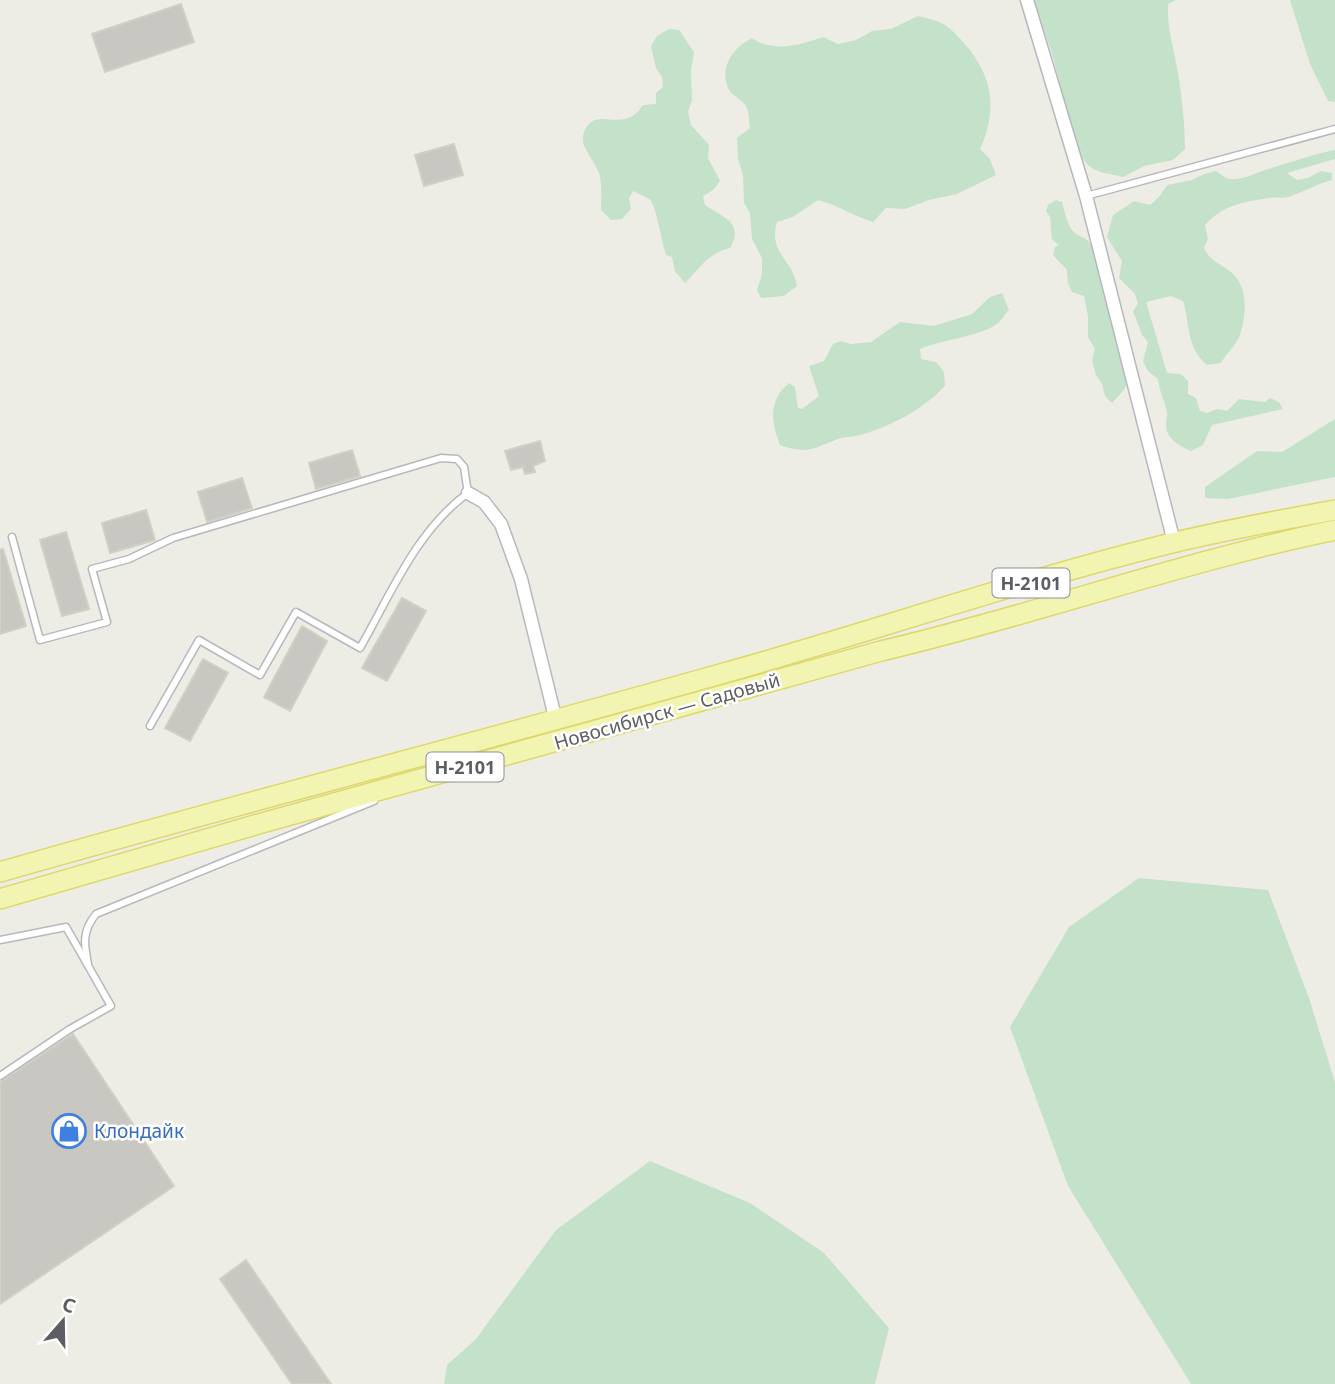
<svg xmlns="http://www.w3.org/2000/svg" width="1335" height="1384" viewBox="0 0 1335 1384" font-family="'Noto Sans',sans-serif">
  <style>
    .green { fill: #c4e2ca }
    .building { fill: #c9c7c1; stroke: #d1d0c4; stroke-width: 2 }
    .lines { fill: none; stroke-linecap: round; stroke-linejoin: round }
    .lane-casing { stroke: #b7b8bd; stroke-width: 9 }
    .street-casing { stroke: #b7b8bd; stroke-width: 15 }
    .primary-casing { stroke: #e0d76b; stroke-width: 22 }
    .lane { stroke: #fff; stroke-width: 6 }
    .street { stroke: #fff; stroke-width: 12 }
    .primary { stroke: #f2f5b2; stroke-width: 19 }
    .labels { text-anchor: middle; dominant-baseline: central; stroke-width: 5; stroke-linejoin: round; paint-order: stroke }
    .shield { fill: #fff; stroke: #8e8e92; stroke-width: 2 }
    .shield-label { font-size: 18px; font-weight: bold; fill: #5d5e63 }
    .street-label { font-size: 19px; fill: #5d5e63; stroke: #fff }
    .shop-label { font-size: 19px; fill: #366cbe; stroke: #fff; text-anchor: start }
  </style>
  <rect width="100%" height="100%" fill="#edede5"/>
  <!-- green -->
  <g class="green">
    <path d="M 1034,0 L 1176,0 L 1168,4 C 1167,29 1174,49 1178,73 C 1182,98 1185,124 1185,149 L 1173,160 L 1144,166 L 1123,177 C 1112,174 1096,173 1088,165 C 1071,148 1060,81 1053,57 C 1047,37 1039,19 1034,0 Z"/>
    <path d="M 1290,0 L 1335,0 L 1335,102 L 1328,101 L 1310,64 Z"/>
    <path d="M 918,16 C 925,18 932,19 939,22 C 949,26 957,35 964,43 C 993,76 998,109 980,149 L 990,159 L 996,175 L 957,194 L 929,200 L 905,209 L 886,208 L 873,222 C 853,216 838,205 818,200 L 793,217 L 777,222 C 768,254 793,259 797,286 L 784,296 L 761,298 L 757,290 L 762,274 L 762,258 L 752,239 L 750,213 L 744,203 L 743,176 L 738,159 L 737,138 L 750,128 C 749,122 749,112 746,106 C 742,100 733,96 729,90 C 718,69 733,47 752,38 C 773,53 800,45 823,37 L 838,44 L 856,40 L 872,31 L 891,29 Z"/>
    <path d="M 669,29 L 679,30 L 694,52 L 691,71 L 692,100 L 688,112 L 691,125 L 709,145 L 708,158 L 720,181 L 713,190 L 703,196 L 705,205 C 722,217 745,222 730,248 C 708,253 700,268 685,283 L 675,271 L 672,257 L 666,255 C 660,236 659,218 651,200 L 633,191 L 629,198 L 631,209 L 622,219 L 611,220 L 601,210 C 601,199 602,187 600,177 C 596,158 575,147 586,128 C 599,106 624,135 643,105 L 656,104 L 656,93 L 663,87 L 662,77 L 656,68 L 651,46 L 657,36 Z"/>
    <path d="M 1335,150 L 1335,159 L 1287,173 L 1297,180 L 1308,178 L 1321,171 L 1332,173 L 1332,180 C 1317,184 1305,191 1291,196 C 1284,199 1276,197 1269,198 C 1243,202 1223,205 1205,225 L 1208,239 L 1204,248 C 1212,264 1220,262 1232,273 C 1249,288 1246,316 1240,335 C 1237,344 1226,354 1221,363 L 1207,365 C 1186,347 1190,324 1183,301 L 1171,296 L 1146,302 L 1167,373 L 1181,374 L 1188,381 L 1188,394 L 1196,398 L 1200,411 L 1207,413 L 1217,409 L 1227,411 L 1239,399 L 1265,402 L 1270,398 L 1279,402 L 1283,409 L 1212,425 L 1203,445 L 1191,451 C 1179,446 1165,438 1166,423 C 1166,419 1168,416 1167,412 C 1164,399 1160,394 1158,379 L 1148,371 L 1143,361 L 1148,342 L 1142,335 L 1133,311 L 1138,304 L 1135,294 L 1119,278 L 1122,261 L 1107,237 L 1113,215 L 1134,201 L 1150,205 L 1159,197 L 1167,185 L 1192,180 L 1204,174 L 1216,171 C 1221,174 1225,178 1230,179 C 1243,180 1251,175 1262,171 C 1286,164 1310,155 1335,150 Z"/>
    <path d="M 1056,200 L 1062,202 C 1065,212 1067,227 1076,234 C 1086,240 1087,237 1093,248 L 1131,378 L 1123,391 L 1112,403 L 1105,396 L 1102,384 L 1096,375 L 1092,360 L 1095,349 L 1088,337 L 1088,316 L 1084,296 L 1072,292 L 1068,283 L 1067,270 L 1053,255 L 1055,247 L 1059,245 L 1052,240 L 1050,217 L 1046,211 L 1048,205 Z"/>
    <path d="M 1002,293 L 1009,310 C 1005,314 1002,320 998,323 C 983,336 940,340 920,349 L 921,359 L 936,362 L 944,372 L 945,386 C 922,410 892,426 860,435 C 853,437 845,437 838,439 C 814,448 807,455 780,445 C 771,421 768,401 789,383 L 795,387 L 798,408 L 802,409 L 819,396 L 809,366 L 824,361 L 833,344 L 841,341 L 851,344 L 871,342 L 900,322 L 934,326 L 972,314 L 990,297 Z"/>
    <path d="M 1335,419 L 1335,477 L 1228,499 L 1205,498 L 1205,487 L 1257,451 L 1282,452 Z"/>
    <path d="M 1139,878 L 1268,890 L 1309,998 L 1335,1082 L 1335,1384 L 1191,1384 L 1068,1186 L 1010,1027 L 1069,927 Z"/>
    <path d="M 650,1161 L 750,1203 L 824,1253 L 889,1328 L 875,1384 L 444,1384 L 447,1365 L 476,1339 L 556,1230 Z"/>
  </g>
  <!-- building -->
  <g class="building">
    <path d="M 181,4 L 194,42 L 105,72 L 92,34 Z"/>
    <path d="M 454,144 L 463,175 L 424,186 L 415,155 Z"/>
    <path d="M 540,441 L 545,461 L 533,466 L 535,472 L 525,474 L 523,467 L 511,470 L 505,451 Z"/>
    <path d="M 352,450 L 360,476 L 316,489 L 309,463 Z"/>
    <path d="M 242,478 L 252,508 L 207,522 L 198,492 Z"/>
    <path d="M 146,510 L 155,540 L 110,553 L 102,523 Z"/>
    <path d="M 66,532 L 89,609 L 62,616 L 40,540 Z"/>
    <path d="M 3,549 L 26,626 L 0,634 L 0,550 Z"/>
    <path d="M 402,598 L 426,611 L 387,681 L 362,668 Z"/>
    <path d="M 302,626 L 327,641 L 290,711 L 264,697 Z"/>
    <path d="M 203,659 L 228,673 L 190,741 L 165,728 Z"/>
    <path d="M 73,1034 L 174,1186 L 0,1304 L 0,1082 Z"/>
    <path d="M 246,1260 L 331,1384 L 292,1384 L 220,1279 Z"/>
  </g>
  <g class="lines">
    <!-- lane casing -->
    <g class="lane-casing">
      <g id="lane">
        <path d="M 1086,196 L 1335,129"/>
        <path d="M 12,537 L 40,640 L 107,622 L 92,569 L 129,559 L 173,538 L 441,458 L 457,459 L 464,467 L 468,493 C 416,531 391,594 360,648 L 296,612 L 260,675 L 199,640 L 150,726"/>
        <path d="M 0,940 L 66,927 L 111,1006 L 70,1029 L 0,1076"/>
        <path d="M 88,964 C 84,944 82,931 96,914 L 374,801"/>
      </g>
    </g>
    <!-- street casing -->
    <g class="street-casing">
      <g id="street">
        <path d="M 1027,0 L 1086,196 L 1174,542"/>
        <path d="M 468,493 L 484,502 L 501,524 L 521,579 L 556,721"/>
      </g>
    </g>
    <!-- primary casing -->
    <g class="primary-casing">
      <g id="primary">
        <path d="M 0,872 C 241,803 483,741 724,673 C 874,631 1021,580 1172,543 C 1225,530 1281,520 1335,510"/>
        <path d="M 0,899 L 262,823 L 881,651 C 1034,615 1181,562 1335,530"/>
      </g>
    </g>
    <!-- lane -->
    <use href="#lane" class="lane"/>
    <!-- street -->
    <use href="#street" class="street"/>
    <!-- primary -->
    <use href="#primary" class="primary"/>
  </g>
  <!-- icons -->
  <defs>
    <g id="shop-ring" transform="scale(1.75)"><circle r="9.5" fill="#fff" stroke="#3f7fe0" stroke-width="1.5"/><path d="M-5-2.5h2.3a2.7 3.5 0 0 1 5.4 0H5L5.5 6h-11ZM-1.5-2.5h3a1.5 2.3 0 0 0-3 0Z" fill="#3f7fe0"/></g>
  </defs>
  <g fill-rule="evenodd">
    <use href="#shop-ring" x="69" y="1131"/>
  </g>
  <g class="labels">
    <!-- shield labels -->
    <g class="shield">
      <rect x="992.5" y="568.5" width="77" height="29" rx="5"/>
      <rect x="426.5" y="752.5" width="77" height="29" rx="5"/>
    </g>
    <g class="shield-label">
      <text x="1031" y="583">Н-2101</text>
      <text x="465" y="767">Н-2101</text>
    </g>
    <!-- street labels -->
    <g class="street-label">
      <text transform="translate(667 711) rotate(-16)">Новосибирск — Садовый</text>
    </g>
    <!-- shop labels -->
    <g class="shop-label">
      <text x="94" y="1131">Клондайк</text>
    </g>
  </g>
  <!-- north arrow -->
  <g transform="translate(63 1321) rotate(20)" stroke="#ffffff" stroke-width="5" paint-order="stroke">
  <path d="M0-5L12 26L0 18L-12 26Z" fill="#5d5e63"/>
  <text y="-10" font-size="19" font-weight="bold" text-anchor="middle" fill="#5d5e63">С</text>
  </g>
</svg>
